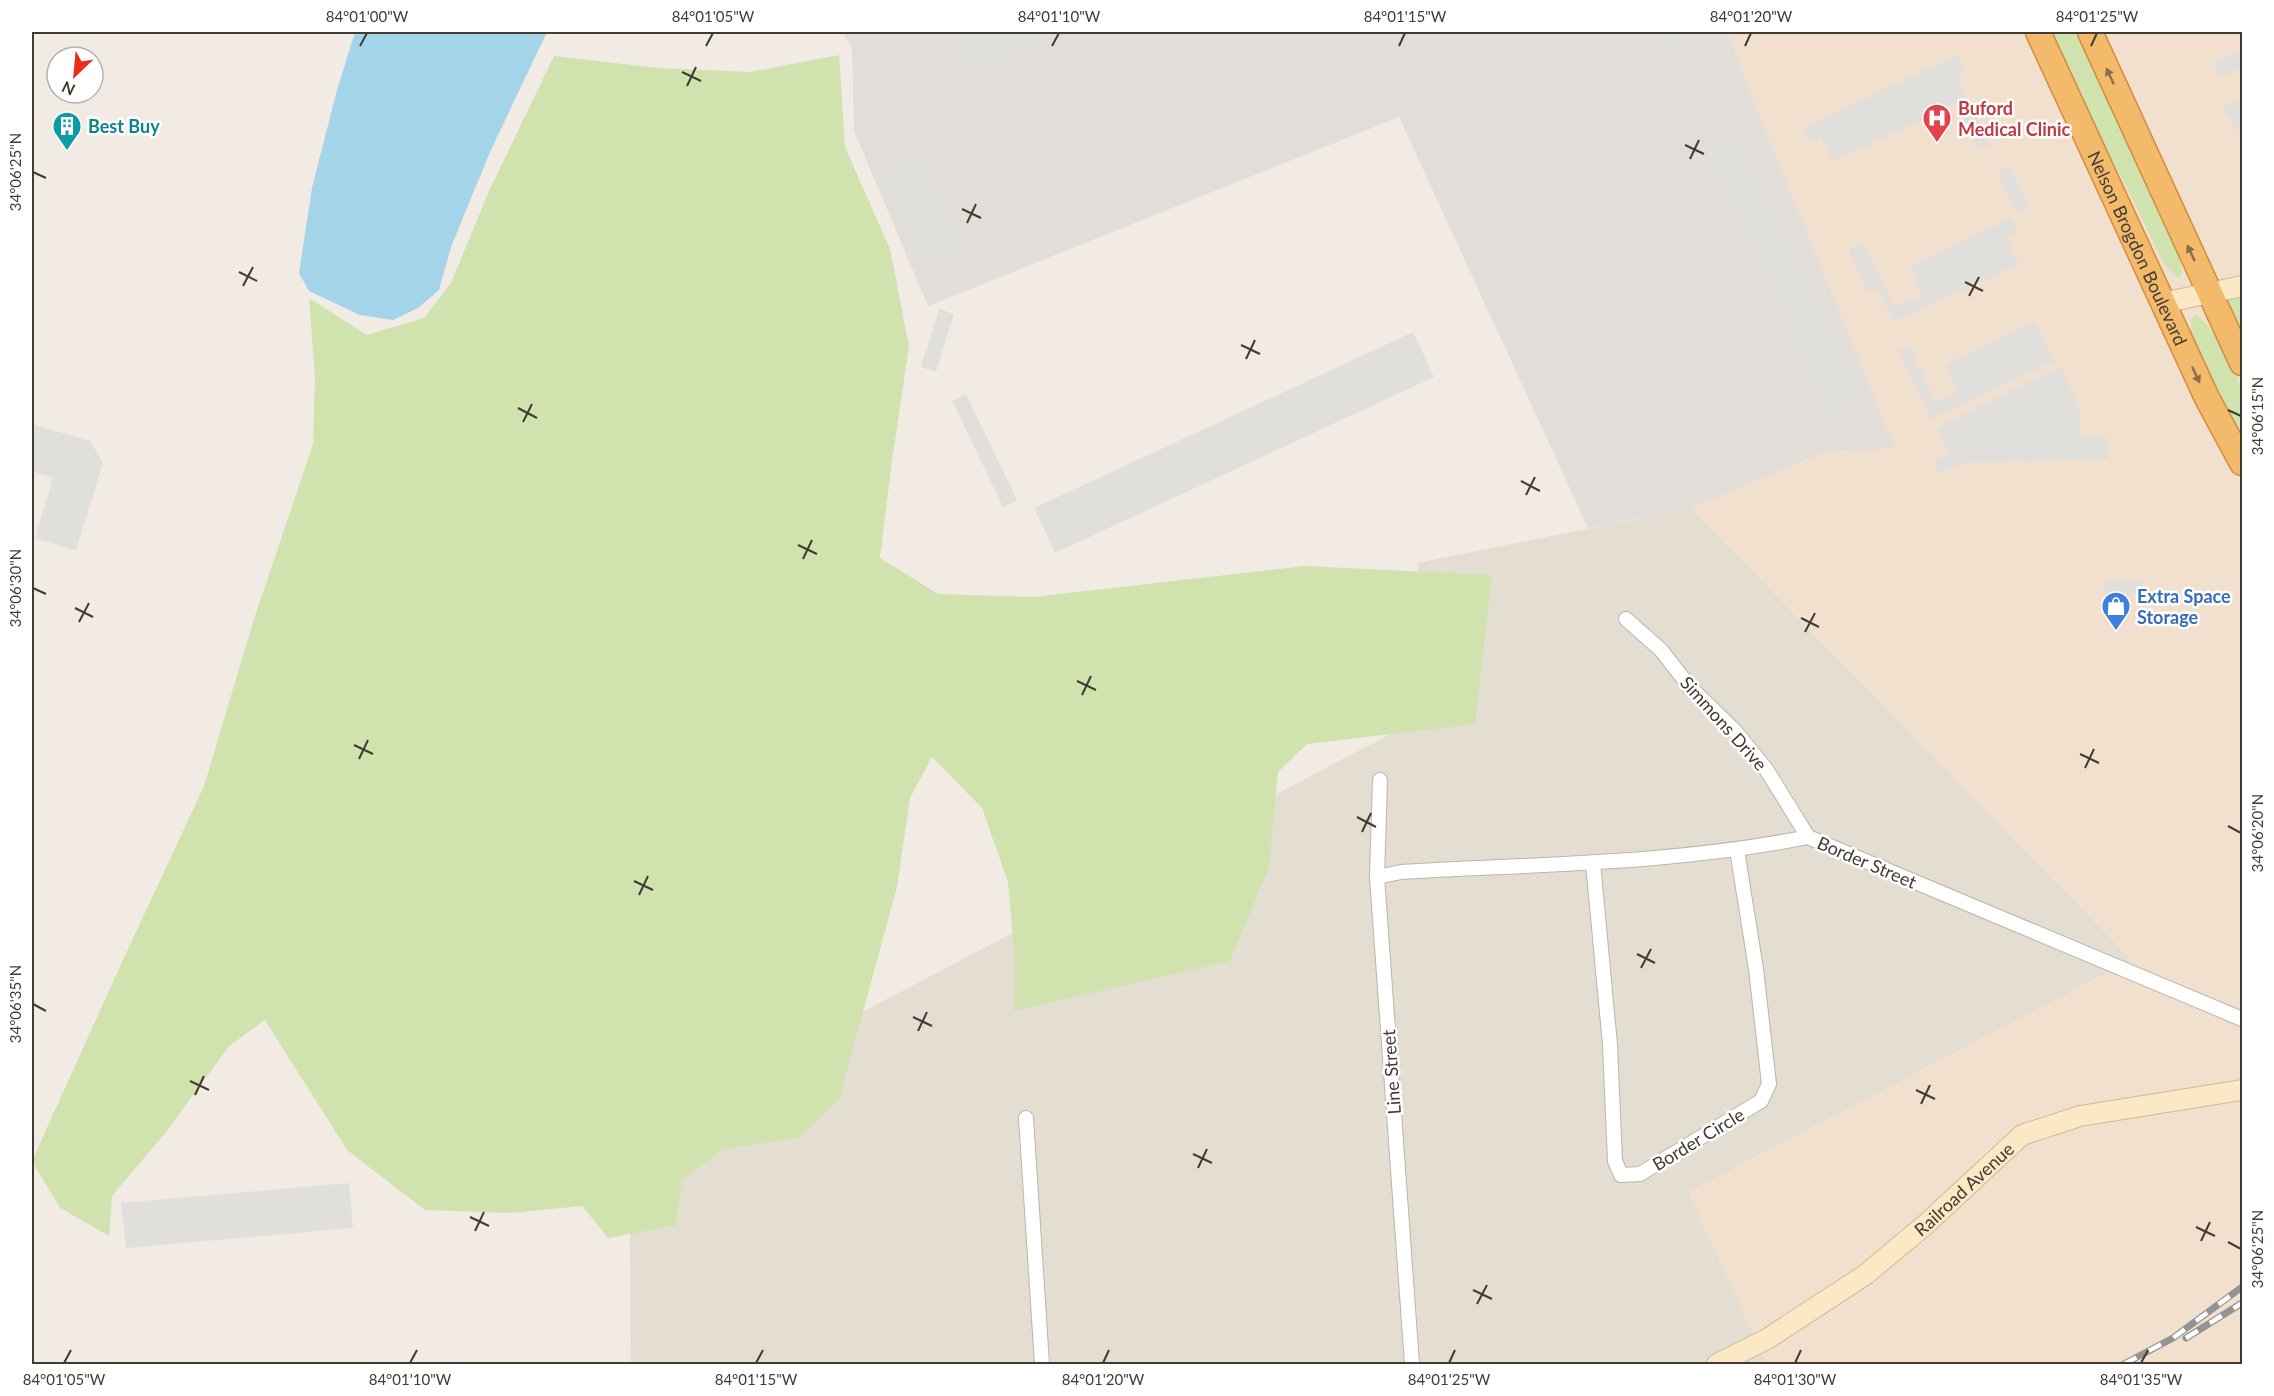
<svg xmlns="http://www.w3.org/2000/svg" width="2274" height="1396" viewBox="0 0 2274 1396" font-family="Lato,sans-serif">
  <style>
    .residential { fill: #e4ddd2 }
    .commercial { fill: #f2e0cf }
    .industrial { fill: #e2ddd9 }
    .green { fill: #d0e3ae }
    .parking { fill: #e1dfdc }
    .water { fill: #a3d4ea }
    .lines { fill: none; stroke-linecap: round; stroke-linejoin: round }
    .street-casing { stroke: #beb5aa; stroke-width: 16 }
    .secondary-casing { stroke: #ceba96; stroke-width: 22 }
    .highway-casing { stroke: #d28d3c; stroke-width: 27 }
    .street { stroke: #fff; stroke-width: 14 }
    .secondary { stroke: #fbe8c4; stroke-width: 20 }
    .highway { stroke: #f4ba6b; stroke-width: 24 }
    .rail-casing { stroke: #939393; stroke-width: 7 }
    .rail { stroke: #fff; stroke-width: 4.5; stroke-dasharray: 14; stroke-linecap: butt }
    .oneway { fill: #896e4a }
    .ticks { fill: none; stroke: #423b34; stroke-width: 2 }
    .labels { text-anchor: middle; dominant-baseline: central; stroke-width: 5; stroke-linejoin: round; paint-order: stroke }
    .health-label { font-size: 18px; font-weight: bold; fill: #be3a42; stroke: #fff; text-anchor: start }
    .culture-label { font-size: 18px; font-weight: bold; fill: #0d838f; stroke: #fff; text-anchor: start }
    .street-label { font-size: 18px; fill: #423b34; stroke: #fff }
    .shop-label { font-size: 18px; font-weight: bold; fill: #366cbe; stroke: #fff; text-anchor: start }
    .neatline { fill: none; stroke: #423b34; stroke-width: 2 }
    .ticks-label { font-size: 15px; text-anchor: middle; fill: #423b34 }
  </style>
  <rect width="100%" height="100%" fill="#f1ebe4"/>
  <!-- residential -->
  <path class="residential" d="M 1691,508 L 2132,960 L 1689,1192 L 1767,1364 L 631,1364 L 629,1135 L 1434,711 L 1417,563 Z"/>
  <!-- commercial -->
  <path class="commercial" d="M 1728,32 L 2242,32 L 2242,1364 L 1767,1364 L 1688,1192 L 2132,960 L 1691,508 L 1822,453 L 1895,448 L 1747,85 Z"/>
  <!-- industrial -->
  <path class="industrial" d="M 843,32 L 1728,32 L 1747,85 L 1895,448 L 1822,453 L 1691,508 L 1588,528 L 1399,117 L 928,306 L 854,131 L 852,49 Z"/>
  <!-- green -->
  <g class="green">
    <path d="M 2049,32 L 2076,32 L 2181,261 L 2182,274 L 2180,278 L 2176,277 L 2164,264 L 2121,176 L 2074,92 Z"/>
    <path d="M 839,55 L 845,147 L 890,249 L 909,346 L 892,461 L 880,558 L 938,594 L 1033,597 L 1305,566 L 1492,575 L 1475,724 L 1307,744 L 1278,772 L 1269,867 L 1230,961 L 1014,1011 L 1015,961 L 1008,882 L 982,808 L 932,757 L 910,798 L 897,887 L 839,1100 L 798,1138 L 724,1149 L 682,1179 L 676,1225 L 608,1238 L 582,1206 L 511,1213 L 425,1210 L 347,1150 L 265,1020 L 229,1046 L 166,1132 L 112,1196 L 109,1236 L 60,1208 L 32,1161 L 122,962 L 204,786 L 253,622 L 313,444 L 315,378 L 309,298 L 367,335 L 424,318 L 451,283 L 489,191 L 554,56 L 658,68 L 750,72 Z"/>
    <path d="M 2242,294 L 2242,332 L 2226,300 L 2227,297 Z"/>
    <path d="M 2194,315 C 2210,318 2241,378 2242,394 C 2244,411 2242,429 2242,447 L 2191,340 L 2191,322 Z"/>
  </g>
  <!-- parking -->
  <g class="parking">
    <path d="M 959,32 L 1065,32 L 969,77 L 949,36 Z"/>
    <path d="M 1650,32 L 1698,32 L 1701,39 L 1674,52 L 1677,60 L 1666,65 Z"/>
    <path d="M 2242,52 L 2242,69 L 2219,76 L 2214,60 Z"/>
    <path d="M 1957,55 L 1965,72 L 1957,76 L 1990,145 L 1979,150 L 1956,103 L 1833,162 L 1821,137 L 1809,142 L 1803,128 Z"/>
    <path d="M 2235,100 L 2242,110 L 2242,136 L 2222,109 Z"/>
    <path d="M 1717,140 L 1723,150 L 1741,142 L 1873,414 L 1862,419 L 1856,406 L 1830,418 L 1704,147 Z"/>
    <path d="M 919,154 L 970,257 L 956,264 L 951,255 L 923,269 L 876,174 Z"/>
    <path d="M 2010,167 L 2030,207 L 2017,213 L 1997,173 Z"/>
    <path d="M 2011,218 L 2017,231 L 2006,236 L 2019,264 L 1893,322 L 1877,288 L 1869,292 L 1848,249 L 1863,242 L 1895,308 L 1923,295 L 1910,266 Z"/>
    <path d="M 939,309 L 954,314 L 936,372 L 921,367 Z"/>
    <path d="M 2035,322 L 2054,361 L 1931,419 L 1898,350 L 1909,345 L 1936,402 L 1958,392 L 1945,364 Z"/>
    <path d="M 1413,332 L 1434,377 L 1055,553 L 1034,508 Z"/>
    <path d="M 2060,367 L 2080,408 L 2081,437 L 2107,437 L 2108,459 L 1962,463 L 1939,474 L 1933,462 L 1949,453 L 1936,428 Z"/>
    <path d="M 966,394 L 1017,500 L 1003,507 L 952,401 Z"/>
    <path d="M 32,424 L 90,441 L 103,463 L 76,551 L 35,538 L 53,478 L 32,471 Z"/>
    <path d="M 2143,579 L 2143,594 L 2105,596 L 2104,582 Z"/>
    <path d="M 349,1183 L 353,1228 L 126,1248 L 121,1203 Z"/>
  </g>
  <!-- water -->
  <path class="water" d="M 355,32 L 547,32 L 490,152 L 451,247 L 439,290 L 418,308 L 393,320 L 360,315 L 309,291 L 299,273 L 312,188 L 337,90 Z"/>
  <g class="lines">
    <!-- street casing -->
    <g class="street-casing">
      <g id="street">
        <path d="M 1626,619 L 1661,650 L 1689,686 L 1735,731 L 1766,769 L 1808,837"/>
        <path d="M 1380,780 L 1377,877 L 1412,1364"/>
        <path d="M 1593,863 L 1610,1045 L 1615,1161 L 1621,1175 L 1640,1174 L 1761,1101 L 1769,1084 L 1756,969 L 1737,850"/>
        <path d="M 1377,877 L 1401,872 C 1537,864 1674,864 1808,837 L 2242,1019"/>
        <path d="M 1026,1118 L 1042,1364"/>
      </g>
    </g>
    <!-- secondary casing -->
    <g class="secondary-casing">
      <g id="secondary">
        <path d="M 2163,303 L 2242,286"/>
        <path id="s1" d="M 1717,1364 L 1767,1339 L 1865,1275 L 1925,1225 L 2022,1135 L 2080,1116 L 2242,1090"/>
      </g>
    </g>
    <!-- highway casing -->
    <g class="highway-casing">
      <g id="highway">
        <path id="s2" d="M 2038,32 L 2207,398 L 2242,463"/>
        <path d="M 2090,32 L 2242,363"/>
      </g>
    </g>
    <!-- street -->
    <use href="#street" class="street"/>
    <!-- secondary -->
    <use href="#secondary" class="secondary"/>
    <!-- highway -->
    <use href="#highway" class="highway"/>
    <!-- rail casing -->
    <g class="rail-casing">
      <g id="rail">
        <path d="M 2186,1338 L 2242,1303"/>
        <path d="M 2124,1364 L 2173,1338 L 2242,1287"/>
      </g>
    </g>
    <!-- rail -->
    <use href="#rail" class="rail"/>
  </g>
  <!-- one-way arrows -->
  <defs><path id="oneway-solid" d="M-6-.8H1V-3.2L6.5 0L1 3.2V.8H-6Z" transform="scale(1.5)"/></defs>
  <g class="oneway">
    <use href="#oneway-solid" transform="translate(2110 76) rotate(-115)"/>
    <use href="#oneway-solid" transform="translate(2191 253) rotate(-115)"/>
    <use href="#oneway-solid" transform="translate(2196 375) rotate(65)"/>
  </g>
  <!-- ticks -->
  <path class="ticks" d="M 360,46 L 367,33M 706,46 L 713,33M 1052,46 L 1059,33M 1399,46 L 1405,33M 1745,46 L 1751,33M 2091,46 L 2097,33M 682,72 L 701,81M 687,86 L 696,67M 1685,145 L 1704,154M 1690,159 L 1699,140M 33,172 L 46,178M 962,209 L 981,218M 967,223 L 976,204M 239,272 L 257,281M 1965,282 L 1983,291M 243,286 L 253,267M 1969,296 L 1979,277M 1241,345 L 1260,354M 1246,359 L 1255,340M 518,408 L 537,418M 2228,410 L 2241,416M 523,422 L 532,404M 1521,481 L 1540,491M 1526,495 L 1535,477M 798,545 L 817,554M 803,559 L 812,540M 33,588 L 46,594M 75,608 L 93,617M 1801,618 L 1819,627M 79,622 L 89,603M 1805,632 L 1815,613M 1077,681 L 1096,690M 1082,695 L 1091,676M 354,745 L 373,754M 2080,754 L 2099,763M 359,759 L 368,740M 2085,768 L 2094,749M 1357,817 L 1376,827M 2228,826 L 2241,833M 1362,832 L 1371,813M 634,881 L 653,890M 639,895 L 648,876M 1637,954 L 1655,963M 1641,968 L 1651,949M 33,1004 L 46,1011M 913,1017 L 932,1026M 918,1031 L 927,1012M 190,1081 L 209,1090M 1916,1090 L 1935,1099M 195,1095 L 204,1076M 1921,1104 L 1930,1085M 1193,1154 L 1212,1163M 1198,1168 L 1207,1149M 470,1217 L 489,1226M 2196,1227 L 2215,1236M 475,1231 L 484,1212M 2201,1241 L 2210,1222M 2228,1242 L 2241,1249M 1473,1290 L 1492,1299M 1477,1304 L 1487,1285M 64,1363 L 71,1350M 410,1363 L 417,1350M 756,1363 L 763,1350M 1103,1363 L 1109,1350M 1449,1363 L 1455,1350M 1795,1363 L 1801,1350M 2141,1363 L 2148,1350"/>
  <!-- icons -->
  <defs>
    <g id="hospital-pin" transform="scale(1.5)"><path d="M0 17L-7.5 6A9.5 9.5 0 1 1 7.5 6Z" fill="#e0444e" stroke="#fff"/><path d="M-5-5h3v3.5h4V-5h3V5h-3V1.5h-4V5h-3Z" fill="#fff"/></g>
    <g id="building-pin" transform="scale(1.5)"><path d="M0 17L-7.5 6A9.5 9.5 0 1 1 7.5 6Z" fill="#0f9aa8" stroke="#fff"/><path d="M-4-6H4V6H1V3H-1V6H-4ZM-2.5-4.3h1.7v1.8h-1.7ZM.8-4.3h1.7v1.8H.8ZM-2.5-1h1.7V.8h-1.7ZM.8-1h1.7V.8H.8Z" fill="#fff"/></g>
    <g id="shop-pin" transform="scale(1.5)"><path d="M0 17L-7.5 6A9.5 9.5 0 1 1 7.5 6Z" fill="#3f7fe0" stroke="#fff"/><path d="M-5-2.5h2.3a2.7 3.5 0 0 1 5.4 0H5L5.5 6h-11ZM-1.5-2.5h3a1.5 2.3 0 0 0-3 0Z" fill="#fff"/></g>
  </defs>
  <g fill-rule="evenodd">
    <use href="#hospital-pin" x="1937" y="118"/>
    <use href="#building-pin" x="67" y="126"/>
    <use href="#shop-pin" x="2116" y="606"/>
  </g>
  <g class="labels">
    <!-- health labels -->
    <g class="health-label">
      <text x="1958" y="108">Buford<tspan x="1958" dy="21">Medical Clinic</tspan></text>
    </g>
    <!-- culture labels -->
    <g class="culture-label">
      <text x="88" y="126">Best Buy</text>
    </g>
    <!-- street labels -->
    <g class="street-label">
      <text stroke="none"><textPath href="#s2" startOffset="238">Nelson Brogdon Boulevard</textPath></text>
      <text transform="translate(1724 723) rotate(48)">Simmons Drive</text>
      <text transform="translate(1867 862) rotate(23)">Border Street</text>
      <text transform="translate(1391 1072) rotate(-94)">Line Street</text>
      <text transform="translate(1698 1139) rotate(-31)">Border Circle</text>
      <text stroke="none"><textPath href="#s1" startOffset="304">Railroad Avenue</textPath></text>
    </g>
    <!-- shop labels -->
    <g class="shop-label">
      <text x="2137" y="596">Extra Space<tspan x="2137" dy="21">Storage</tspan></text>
    </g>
  </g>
  <!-- border -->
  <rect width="2274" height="1396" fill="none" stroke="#ffffff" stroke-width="66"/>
  <!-- north arrow -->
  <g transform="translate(75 75) rotate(206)"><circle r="28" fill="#ffffff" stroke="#b3b1ae" stroke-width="1.5"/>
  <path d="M0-4.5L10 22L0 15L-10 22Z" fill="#eb2b20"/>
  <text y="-9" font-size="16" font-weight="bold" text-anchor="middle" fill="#423b34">N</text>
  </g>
  <rect x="33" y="33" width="2208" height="1330" class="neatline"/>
  <g class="ticks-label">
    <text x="367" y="22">84°01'00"W</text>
    <text x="713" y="22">84°01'05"W</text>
    <text x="1059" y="22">84°01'10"W</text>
    <text x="1405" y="22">84°01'15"W</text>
    <text x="1751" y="22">84°01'20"W</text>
    <text x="2097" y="22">84°01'25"W</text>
    <text transform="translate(16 172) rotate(-90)" y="5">34°06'25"N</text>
    <text transform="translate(2258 416) rotate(-90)" y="5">34°06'15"N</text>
    <text transform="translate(16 588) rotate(-90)" y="5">34°06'30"N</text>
    <text transform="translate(2258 833) rotate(-90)" y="5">34°06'20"N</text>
    <text transform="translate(16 1004) rotate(-90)" y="5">34°06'35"N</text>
    <text transform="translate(2258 1249) rotate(-90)" y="5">34°06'25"N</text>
    <text x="64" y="1385">84°01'05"W</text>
    <text x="410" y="1385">84°01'10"W</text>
    <text x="756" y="1385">84°01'15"W</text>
    <text x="1103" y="1385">84°01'20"W</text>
    <text x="1449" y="1385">84°01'25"W</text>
    <text x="1795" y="1385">84°01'30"W</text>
    <text x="2141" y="1385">84°01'35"W</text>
  </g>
</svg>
